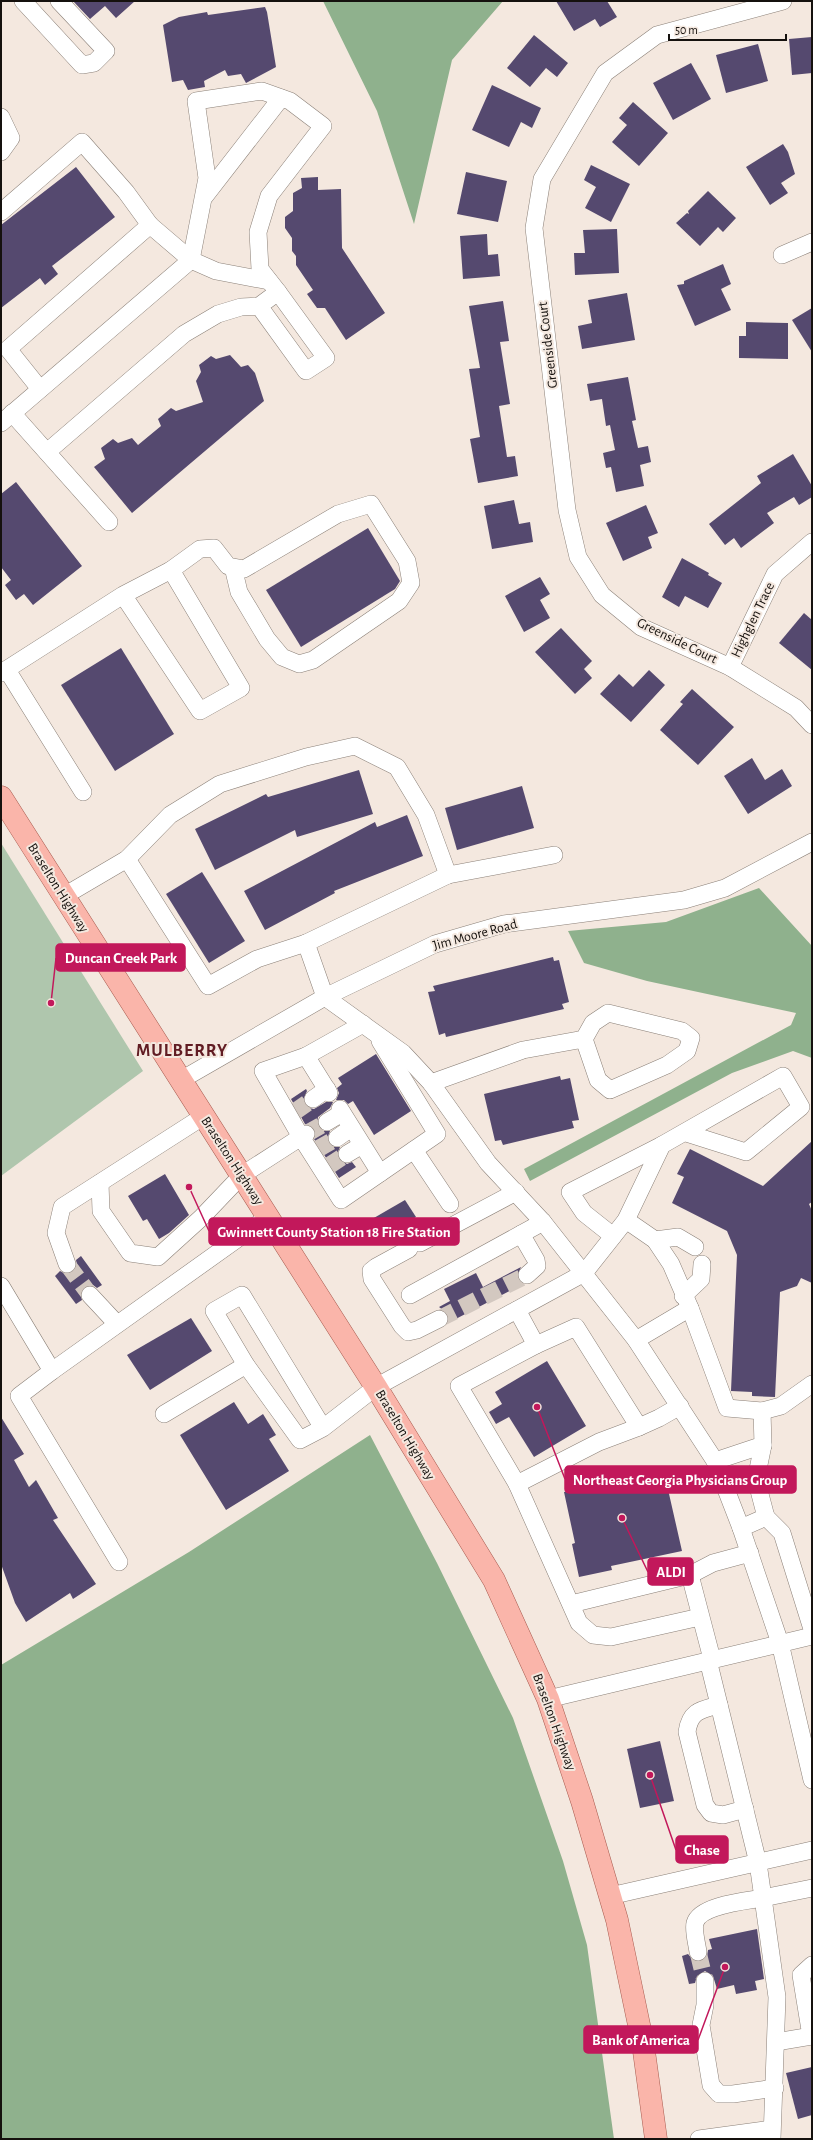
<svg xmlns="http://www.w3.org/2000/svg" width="813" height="2140" viewBox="0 0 813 2140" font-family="'Alegreya Sans',sans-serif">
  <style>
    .green { fill: #afc6ad }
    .forest { fill: #8fb18d }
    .building { fill: #55496f }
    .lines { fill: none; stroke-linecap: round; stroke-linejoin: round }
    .minor-tunnel { stroke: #d3c8c0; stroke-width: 17; stroke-dasharray: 17 8; stroke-linecap: butt }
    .minor-casing { stroke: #8b8078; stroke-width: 18 }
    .major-casing { stroke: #a85b4f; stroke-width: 23 }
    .minor { stroke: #fff; stroke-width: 17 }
    .major { stroke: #fab5aa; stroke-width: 22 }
    .labels { text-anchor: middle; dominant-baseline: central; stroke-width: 4; stroke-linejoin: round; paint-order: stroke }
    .street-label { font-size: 14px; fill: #15110e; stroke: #f4e8df }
    .district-label { font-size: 18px; font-weight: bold; letter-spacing: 1px; fill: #611c23; stroke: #f4e8df }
    .leader { fill: none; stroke: #c2185b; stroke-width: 1.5 }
    .callout-dot { fill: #c2185b; stroke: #f4e8df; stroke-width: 1.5 }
    .callout { fill: #c2185b; stroke: #c2185b; stroke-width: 1.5 }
    .callout-label { font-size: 15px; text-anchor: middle; font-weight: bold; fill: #fff }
  </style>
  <rect width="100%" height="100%" fill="#f4e8df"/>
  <!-- green -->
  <path class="green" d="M 1,843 L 143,1071 L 1,1176 Z"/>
  <!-- forest -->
  <g class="forest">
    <path d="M 323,1 L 503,1 L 452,60 L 414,224 L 377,111 Z"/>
    <path d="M 759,888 L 812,946 L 812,1058 L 793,1051 L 732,1073 L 530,1181 L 524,1169 L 791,1025 L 796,1013 L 647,981 L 584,963 L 568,931 L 666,922 Z"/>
    <path d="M 370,1435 L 437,1563 L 513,1718 L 563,1861 L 587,1945 L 614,2139 L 1,2139 L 1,1665 L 189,1552 Z"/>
  </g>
  <!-- building -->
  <g class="building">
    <path d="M 73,1 L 135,1 L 116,18 L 105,6 L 90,19 Z"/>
    <path d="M 556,1 L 607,1 L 617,17 L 600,27 L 595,19 L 574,31 Z"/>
    <path d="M 265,7 L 267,12 L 276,67 L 246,83 L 241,74 L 228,76 L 225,70 L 204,81 L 205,87 L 188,90 L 183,80 L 172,82 L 163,25 L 179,17 L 207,12 L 208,15 Z"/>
    <path d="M 534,35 L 568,63 L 557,77 L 546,68 L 530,87 L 507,68 Z"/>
    <path d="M 812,37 L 812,73 L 792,75 L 789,39 Z"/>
    <path d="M 758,44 L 768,81 L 726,93 L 716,55 Z"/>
    <path d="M 691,63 L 711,99 L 673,120 L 653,83 Z"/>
    <path d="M 492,85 L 541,108 L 532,128 L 521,122 L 509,147 L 472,130 Z"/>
    <path d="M 633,102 L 668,133 L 639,166 L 612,142 L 627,125 L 619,118 Z"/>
    <path d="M 783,144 L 788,152 L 795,174 L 781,183 L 788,193 L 770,205 L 746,167 Z"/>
    <path d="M 591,165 L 630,184 L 611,222 L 585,208 L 596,187 L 584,180 Z"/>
    <path d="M 76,167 L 115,217 L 52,266 L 58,274 L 45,285 L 40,278 L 1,308 L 1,225 Z"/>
    <path d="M 466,172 L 507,181 L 498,222 L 457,214 Z"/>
    <path d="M 318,177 L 318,190 L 341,189 L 342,248 L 385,313 L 346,340 L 325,308 L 317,308 L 307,294 L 313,290 L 296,265 L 296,256 L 292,251 L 292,238 L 285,228 L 285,217 L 293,211 L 293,193 L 302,188 L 301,178 Z"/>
    <path d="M 708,191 L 736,218 L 723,232 L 718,227 L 700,246 L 676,223 L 687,213 L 689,214 L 688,211 Z"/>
    <path d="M 617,229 L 619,273 L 575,275 L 574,253 L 585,253 L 583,230 Z"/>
    <path d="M 487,234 L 488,255 L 498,254 L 500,276 L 463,279 L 460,236 Z"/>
    <path d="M 723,264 L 731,284 L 721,289 L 731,310 L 695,326 L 677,285 L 684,284 L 684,281 Z"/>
    <path d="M 627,293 L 635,340 L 582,349 L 578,326 L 592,323 L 588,300 Z"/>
    <path d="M 503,301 L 509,341 L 500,342 L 510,404 L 499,406 L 507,457 L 515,456 L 518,476 L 478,483 L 470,439 L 480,437 L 469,369 L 480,368 L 469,306 Z"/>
    <path d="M 812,308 L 812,352 L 792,320 Z"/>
    <path d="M 746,322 L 788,323 L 788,359 L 739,358 L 739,336 L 746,336 Z"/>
    <path d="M 230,355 L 241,367 L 248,365 L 255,373 L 264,401 L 132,513 L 94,467 L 105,459 L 101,448 L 113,439 L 118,443 L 132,438 L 138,445 L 161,426 L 158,419 L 171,408 L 176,411 L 203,402 L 196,381 L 201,372 L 199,365 L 211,356 L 216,359 Z"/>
    <path d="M 628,377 L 636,420 L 632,421 L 638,448 L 648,446 L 651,462 L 640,465 L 644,486 L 616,492 L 611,467 L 606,468 L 603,453 L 615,450 L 610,425 L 606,426 L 602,399 L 590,401 L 587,384 Z"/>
    <path d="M 793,454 L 812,486 L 812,497 L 799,505 L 794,497 L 767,513 L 774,523 L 741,548 L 734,538 L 725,545 L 709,524 L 761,483 L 757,476 Z"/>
    <path d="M 16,482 L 82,566 L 33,605 L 24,594 L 16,600 L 5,585 L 11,580 L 1,567 L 1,494 Z"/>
    <path d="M 514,500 L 519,524 L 530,522 L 533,542 L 492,549 L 484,506 Z"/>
    <path d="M 646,505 L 658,533 L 648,537 L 652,548 L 623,561 L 606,523 Z"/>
    <path d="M 368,528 L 400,581 L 395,589 L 301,647 L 266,590 Z"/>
    <path d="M 682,558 L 709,573 L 708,575 L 722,583 L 708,608 L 685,596 L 679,607 L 662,597 Z"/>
    <path d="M 540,577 L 550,594 L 540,600 L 550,618 L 524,632 L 505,596 Z"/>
    <path d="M 804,613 L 812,620 L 812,670 L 779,643 Z"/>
    <path d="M 561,628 L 592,661 L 584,669 L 592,678 L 575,694 L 535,652 Z"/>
    <path d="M 121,648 L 174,734 L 115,771 L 61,685 Z"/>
    <path d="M 649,670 L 665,685 L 631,722 L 600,694 L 619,674 L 633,687 Z"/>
    <path d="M 692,689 L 734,727 L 698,765 L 660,730 L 683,704 L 680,702 Z"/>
    <path d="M 752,758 L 765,780 L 782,769 L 792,786 L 748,814 L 724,776 Z"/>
    <path d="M 359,770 L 373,814 L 297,837 L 295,830 L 215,870 L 195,829 L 266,794 L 268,797 Z"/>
    <path d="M 522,786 L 534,828 L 457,850 L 445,808 Z"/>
    <path d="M 407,815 L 423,856 L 334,891 L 335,893 L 265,930 L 244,891 L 375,822 L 377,827 Z"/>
    <path d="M 202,872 L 245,941 L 209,963 L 166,894 Z"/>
    <path d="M 553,957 L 554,961 L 559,960 L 569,1002 L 562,1004 L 564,1009 L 446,1037 L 445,1033 L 439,1035 L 428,992 L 435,991 L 433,986 Z"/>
    <path d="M 376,1054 L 411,1111 L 374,1135 L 353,1101 L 348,1104 L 344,1100 L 336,1100 L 339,1093 L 337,1088 L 342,1084 L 338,1078 Z"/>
    <path d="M 560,1076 L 561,1080 L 570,1078 L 579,1120 L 572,1121 L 574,1128 L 503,1145 L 501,1140 L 495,1141 L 484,1094 Z"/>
    <path d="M 306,1089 L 307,1091 L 303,1100 L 309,1108 L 314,1109 L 326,1102 L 333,1102 L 330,1108 L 318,1117 L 317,1123 L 322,1131 L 330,1131 L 327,1139 L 329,1144 L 333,1147 L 340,1147 L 337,1154 L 339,1159 L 347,1164 L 352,1162 L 356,1167 L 339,1178 L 314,1139 L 316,1134 L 314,1129 L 305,1124 L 291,1099 Z"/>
    <path d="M 812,1141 L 812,1202 L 809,1204 L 812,1211 L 812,1283 L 801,1278 L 797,1286 L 780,1292 L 775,1397 L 752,1396 L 752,1392 L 731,1391 L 737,1255 L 727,1231 L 672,1203 L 684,1177 L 677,1174 L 690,1149 L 763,1186 Z"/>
    <path d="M 165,1174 L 189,1215 L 169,1233 L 159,1239 L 147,1219 L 143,1221 L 128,1196 Z"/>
    <path d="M 405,1200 L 416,1217 L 371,1244 L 360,1226 Z"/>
    <path d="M 81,1256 L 102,1285 L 97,1288 L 93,1285 L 84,1287 L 80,1292 L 82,1300 L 76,1304 L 55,1276 L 60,1271 L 66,1274 L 74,1271 L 77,1265 L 76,1260 Z"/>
    <path d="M 521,1267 L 517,1277 L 523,1284 L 448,1323 L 448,1314 L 439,1307 L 450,1301 L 444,1289 L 476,1273 L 483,1287 Z"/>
    <path d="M 191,1318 L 212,1351 L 150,1390 L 127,1355 Z"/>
    <path d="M 547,1361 L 586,1426 L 534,1457 L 509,1417 L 496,1424 L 489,1412 L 502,1404 L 495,1392 Z"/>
    <path d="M 234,1402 L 248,1424 L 263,1414 L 276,1435 L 269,1439 L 289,1471 L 226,1510 L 180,1435 Z"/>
    <path d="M 1,1417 L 24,1454 L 14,1460 L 29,1487 L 36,1480 L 58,1518 L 53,1520 L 96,1584 L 73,1599 L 70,1593 L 26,1622 L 15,1603 L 1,1564 Z"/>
    <path d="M 678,1467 L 681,1482 L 667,1485 L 682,1551 L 611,1566 L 612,1570 L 579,1577 L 572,1544 L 575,1543 L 564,1492 Z"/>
    <path d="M 660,1741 L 674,1801 L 640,1808 L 627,1749 Z"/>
    <path d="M 757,1929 L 764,1979 L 755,1981 L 757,1990 L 736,1994 L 734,1985 L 717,1989 L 713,1976 L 705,1971 L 697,1976 L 695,1983 L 689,1984 L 682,1956 L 688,1954 L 694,1961 L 700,1962 L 707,1956 L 708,1950 L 712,1949 L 709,1939 Z"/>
    <path d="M 812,2067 L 812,2115 L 798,2119 L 786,2073 Z"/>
  </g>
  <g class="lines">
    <!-- minor-tunnel -->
    <g class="minor-tunnel">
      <path d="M 293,1113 L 313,1099"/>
      <path d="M 306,1134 L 327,1122"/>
      <path d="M 316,1150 L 337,1138"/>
      <path d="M 327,1167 L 347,1154"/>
      <path d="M 67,1264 L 90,1295"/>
      <path d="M 439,1319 L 527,1275"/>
      <path d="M 698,1952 L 705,1981"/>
    </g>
    <!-- minor casing -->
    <g class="minor-casing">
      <g id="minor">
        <path d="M 23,1 L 82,65 L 94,63 L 106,51 L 59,1"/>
        <path d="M 783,1 L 657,35 L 605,73 L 542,179 L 534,228 L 567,510 L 578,557 L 602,595 L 641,627 L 730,667 L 796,708 L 812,725"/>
        <path d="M 1,117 L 11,138 L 1,152"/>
        <path d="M 205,196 L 281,98"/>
        <path d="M 1,212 L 82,142 L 126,192 L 150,225"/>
        <path d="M 782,255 L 812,242"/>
        <path d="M 40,389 L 8,349 L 150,225 L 191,260 L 216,271 L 269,281"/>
        <path d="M 12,413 L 109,522"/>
        <path d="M 1,423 L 191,260 L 207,178 L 196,101 L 262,91 L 290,101 L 323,126 L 269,196 L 258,232 L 260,269 L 278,292"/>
        <path d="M 47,452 L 184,334 L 218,314 L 241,307 L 259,306 L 306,371 L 326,358 L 278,292 L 259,306"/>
        <path d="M 171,570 L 200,549 L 214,548 L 228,566 L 244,569 L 338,514 L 371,504 L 407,561 L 411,583 L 399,601 L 313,660 L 299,664 L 282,657 L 267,639 L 239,592 L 233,567"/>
        <path d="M 730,667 L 775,574 L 812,542"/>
        <path d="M 7,670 L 83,792"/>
        <path d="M 1,673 L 123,595 L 171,570 L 241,688 L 200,711 L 123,595"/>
        <path d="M 127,859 L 208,986 L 257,959 L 306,943 L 325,997 L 403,1053 L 431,1083 L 488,1163 L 543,1222 L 636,1340 L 715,1461 L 741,1528 L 780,1643 L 812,1780"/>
        <path d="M 64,896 L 127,859 L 170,815 L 220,784 L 306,757 L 355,746 L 397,767 L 426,815 L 448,875"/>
        <path d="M 306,943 L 448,875 L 554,855"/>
        <path d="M 306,1056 L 329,1093"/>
        <path d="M 181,1080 L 325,997 L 435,944 L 504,924 L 684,900 L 725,888 L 812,842"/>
        <path d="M 431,1083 L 523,1050 L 584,1039 L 598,1080 L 610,1090 L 667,1065 L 687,1051 L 691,1038 L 682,1031 L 608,1013 L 593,1023 L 584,1039"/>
        <path d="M 313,1099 L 327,1089"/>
        <path d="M 340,1109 L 380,1173"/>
        <path d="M 327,1122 L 342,1113"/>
        <path d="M 306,1134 L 301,1137 L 263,1071 L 306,1056 L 363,1024"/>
        <path d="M 337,1138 L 351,1128"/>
        <path d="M 414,1150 L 450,1204"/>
        <path d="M 347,1154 L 362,1145"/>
        <path d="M 100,1183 L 101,1211 L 130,1253 L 158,1257 L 201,1218 L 242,1175 L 301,1137 L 341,1200 L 437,1134 L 380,1041"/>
        <path d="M 626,1220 L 655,1240 L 671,1264 L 690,1308 L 727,1408 L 762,1411 L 781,1406 L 812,1384"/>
        <path d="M 521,1234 L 536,1260 L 537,1266 L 527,1275"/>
        <path d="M 613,1236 L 584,1213 L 570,1192 L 662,1145"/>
        <path d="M 655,1240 L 678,1237 L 695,1247"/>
        <path d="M 420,1243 L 516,1192"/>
        <path d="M 409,1249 L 376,1267 L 371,1271 L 372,1279 L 402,1326 L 408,1332 L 417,1330 L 439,1319"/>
        <path d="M 67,1264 L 56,1233 L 62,1207 L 204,1116"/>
        <path d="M 1,1286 L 52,1371"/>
        <path d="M 90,1295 L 117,1324"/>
        <path d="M 410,1295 L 543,1222"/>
        <path d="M 683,1296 L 701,1279 L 702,1264"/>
        <path d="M 517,1310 L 536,1345"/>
        <path d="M 636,1340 L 690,1308"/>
        <path d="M 680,1406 L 659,1418 L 639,1427 L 576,1327 L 536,1345 L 459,1386 L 517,1484 L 579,1623 L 593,1635 L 611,1637 L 700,1617"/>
        <path d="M 164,1414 L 246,1365"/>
        <path d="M 323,1428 L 242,1295 L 214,1311 L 246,1365 L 300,1440 L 323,1428 L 376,1387 L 584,1273 L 626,1220 L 662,1145 L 783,1076 L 801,1107 L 746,1152 L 686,1133"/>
        <path d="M 715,1461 L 763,1445 L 762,1411"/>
        <path d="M 517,1484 L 599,1442 L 639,1427"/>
        <path d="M 766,1517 L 782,1533 L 812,1629"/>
        <path d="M 741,1528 L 766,1517 L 756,1479 L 763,1445"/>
        <path d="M 119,1562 L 19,1396 L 52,1371 L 268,1217"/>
        <path d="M 690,1575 L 712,1659"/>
        <path d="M 571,1604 L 690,1575 L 713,1563 L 750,1553"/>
        <path d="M 708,1660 L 758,1863 L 763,1898 L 812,1888"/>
        <path d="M 548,1699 L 812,1636"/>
        <path d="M 719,1705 C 700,1710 690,1711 687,1732 L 705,1805 L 711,1813 L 723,1815 L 745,1809"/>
        <path d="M 610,1896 L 812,1850"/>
        <path d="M 698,1952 C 697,1944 693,1930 695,1923 C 700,1905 746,1901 763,1898 L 777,1997 L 772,2139"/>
        <path d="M 705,1981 L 705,2005 L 701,2025 L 711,2085 L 719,2094 L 733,2094 L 775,2088"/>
        <path d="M 811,2036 L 801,1975 L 812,1965"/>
        <path d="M 776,2042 L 812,2036"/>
        <path d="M 699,2139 L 771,2129"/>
      </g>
    </g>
    <!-- major casing -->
    <g class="major-casing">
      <path id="major" d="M 1,797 L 376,1387 L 494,1580 L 548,1699 L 582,1801 L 617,1920 L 643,2044 L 656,2139"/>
    </g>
    <!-- minor -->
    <use href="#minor" class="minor"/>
    <!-- major -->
    <use href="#major" class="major"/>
  </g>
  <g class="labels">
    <!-- street labels -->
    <g class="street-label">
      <text transform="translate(548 345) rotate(-97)">Greenside Court</text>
      <text transform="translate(753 620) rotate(-64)">Highglen Trace</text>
      <text transform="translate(677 641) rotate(26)">Greenside Court</text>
      <text transform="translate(58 888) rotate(58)">Braselton Highway</text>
      <text transform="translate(475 935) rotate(-15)">Jim Moore Road</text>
      <text transform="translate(232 1161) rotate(57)">Braselton Highway</text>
      <text transform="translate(405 1435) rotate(59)">Braselton Highway</text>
      <text transform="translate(554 1722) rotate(70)">Braselton Highway</text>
    </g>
    <!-- district labels -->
    <g class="district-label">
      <text x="182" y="1051">MULBERRY</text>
    </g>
  </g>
  <!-- callouts -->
  <path class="leader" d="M51 1003L56 958M189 1187L209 1231M537 1407L565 1479M622 1518L648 1572M650 1775L676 1850M725 1967L698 2040"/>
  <g class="callout-dot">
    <circle cx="51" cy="1003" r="4"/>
    <circle cx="189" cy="1187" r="4"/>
    <circle cx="537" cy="1407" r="4"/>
    <circle cx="622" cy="1518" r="4"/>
    <circle cx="650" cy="1775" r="4"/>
    <circle cx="725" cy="1967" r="4"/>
  </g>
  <g class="callout">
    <rect x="56" y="944" width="129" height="27" rx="4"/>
    <rect x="209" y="1218" width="250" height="27" rx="4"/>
    <rect x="565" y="1466" width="231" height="27" rx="4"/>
    <rect x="648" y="1558" width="45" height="27" rx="4"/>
    <rect x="676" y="1836" width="52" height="27" rx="4"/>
    <rect x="584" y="2026" width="114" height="27" rx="4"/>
  </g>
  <g class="callout-label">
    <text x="121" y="963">Duncan Creek Park</text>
    <text x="334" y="1237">Gwinnett County Station 18 Fire Station</text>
    <text x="680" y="1485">Northeast Georgia Physicians Group</text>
    <text x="671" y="1577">ALDI</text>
    <text x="702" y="1855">Chase</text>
    <text x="641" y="2045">Bank of America</text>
  </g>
  <!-- border -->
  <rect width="813" height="2140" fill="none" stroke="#15110e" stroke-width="4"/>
  <!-- scale -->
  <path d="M669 34v6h117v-6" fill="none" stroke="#15110e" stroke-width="2"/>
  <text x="675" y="34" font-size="12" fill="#15110e" stroke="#f4e8df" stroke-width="3" paint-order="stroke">50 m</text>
</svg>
